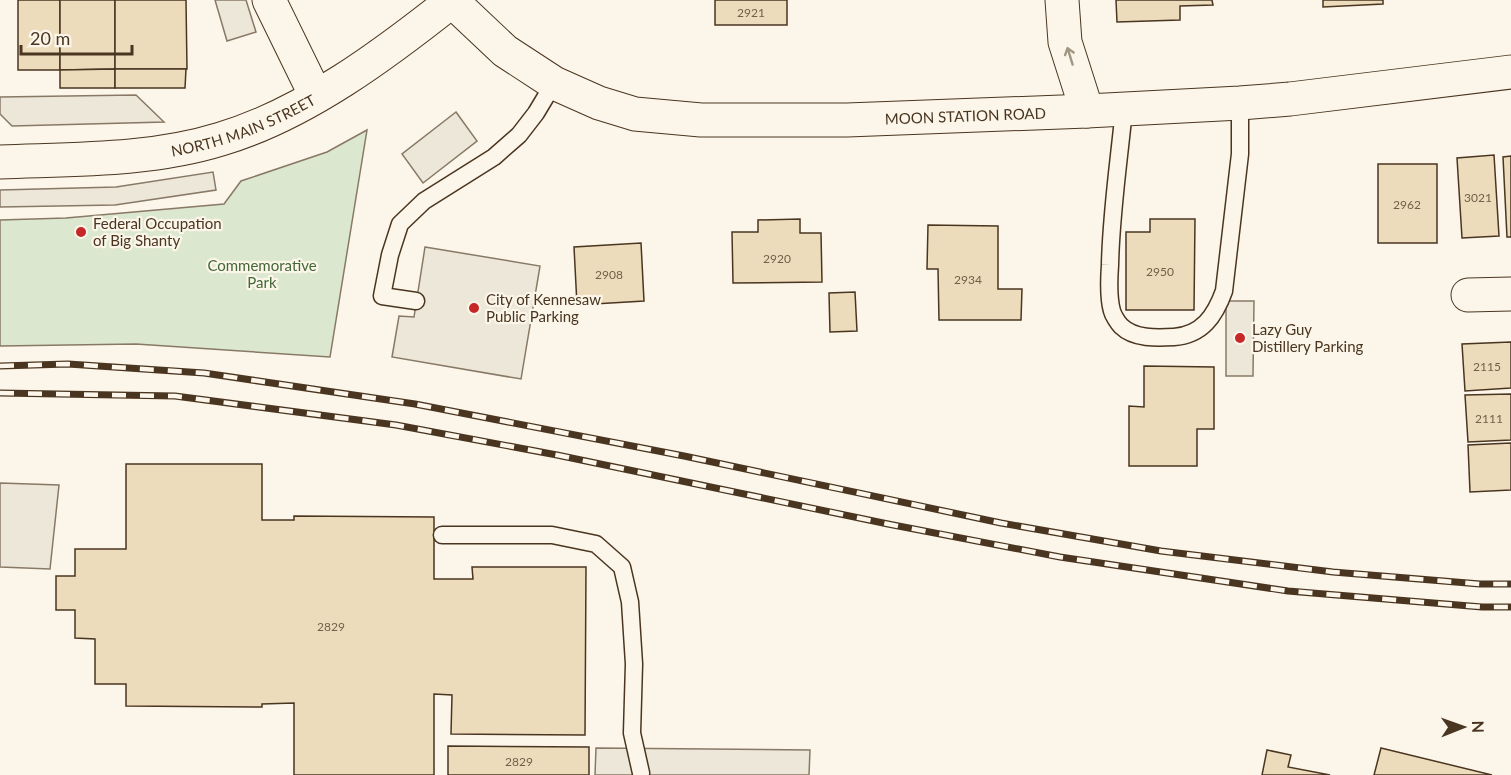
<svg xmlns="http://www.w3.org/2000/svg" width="1511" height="775" viewBox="0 0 1511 775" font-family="Lato,sans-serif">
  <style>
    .green { fill: #dce7d0; stroke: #887966; stroke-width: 1.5 }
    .parking { fill: #ede7d9; stroke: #887966; stroke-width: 1.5 }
    .building { fill: #ecdcbc; stroke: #4a3520; stroke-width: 1.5 }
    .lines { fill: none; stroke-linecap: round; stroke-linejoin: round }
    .lane-casing { stroke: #4a3520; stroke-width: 19 }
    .street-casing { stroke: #4a3520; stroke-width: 35 }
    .secondary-casing { stroke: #4a3520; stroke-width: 35 }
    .lane { stroke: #fbf6e9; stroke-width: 16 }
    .street { stroke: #fbf6e9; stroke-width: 33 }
    .secondary { stroke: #fbf6e9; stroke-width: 33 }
    .rail-casing { stroke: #4a3520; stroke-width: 7 }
    .rail { stroke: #fbf6e9; stroke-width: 4.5; stroke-dasharray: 14; stroke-linecap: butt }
    .oneway { stroke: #a29684 }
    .poi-dot { fill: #c62828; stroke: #fbf6e9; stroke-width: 2 }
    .labels { text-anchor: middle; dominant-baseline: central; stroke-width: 4.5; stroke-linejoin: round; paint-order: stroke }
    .number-label { font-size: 12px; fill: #725f47 }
    .street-label { font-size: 15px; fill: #4a3520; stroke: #fbf6e9 }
    .poi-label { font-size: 15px; fill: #4a3520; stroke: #fbf6e9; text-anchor: start }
    .park-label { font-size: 15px; fill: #436837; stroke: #fbf6e9 }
  </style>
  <rect width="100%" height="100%" fill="#fbf6e9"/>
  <!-- green -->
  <path class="green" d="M 367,130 L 330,357 L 136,344 L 0,346 L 0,220 L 66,218 L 224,204 L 241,181 L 327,152 Z"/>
  <!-- parking -->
  <g class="parking">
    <path d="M 215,0 L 246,0 L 256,32 L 227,41 Z"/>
    <path d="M 136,95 L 164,122 L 12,126 L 0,114 L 0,97 Z"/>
    <path d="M 456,112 L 477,141 L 423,183 L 402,154 Z"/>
    <path d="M 213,172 L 216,190 L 115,205 L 0,207 L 0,190 L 116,187 Z"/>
    <path d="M 425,247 L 540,266 L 521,379 L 392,357 L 399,316 L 414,317 Z"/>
    <path d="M 1226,301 L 1254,301 L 1253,376 L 1226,376 Z"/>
    <path d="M 0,483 L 59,485 L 50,569 L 0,567 Z"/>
    <path d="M 596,748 L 810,750 L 809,775 L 595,775 Z"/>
  </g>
  <!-- building -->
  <g class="building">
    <rect x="18" y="0" width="42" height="70"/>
    <path d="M 60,0 L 115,0 L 115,69 L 60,70 Z"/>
    <path d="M 115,0 L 186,0 L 187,69 L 115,69 Z"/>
    <rect x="715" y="0" width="72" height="25"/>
    <path d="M 1116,0 L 1212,0 L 1213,5 L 1180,6 L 1180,20 L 1117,22 Z"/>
    <path d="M 1323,0 L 1383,0 L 1383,4 L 1323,7 Z"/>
    <path d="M 115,69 L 115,88 L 60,88 L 60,70 Z"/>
    <path d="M 115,69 L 186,69 L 185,88 L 115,88 Z"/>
    <path d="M 1494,155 L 1499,236 L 1462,238 L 1457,158 Z"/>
    <path d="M 1511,156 L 1511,237 L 1507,237 L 1503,157 Z"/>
    <rect x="1378" y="164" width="59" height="79"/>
    <path d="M 800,219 L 800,233 L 821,233 L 822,282 L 733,283 L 732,232 L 758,232 L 758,220 Z"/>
    <path d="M 1150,219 L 1195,219 L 1194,310 L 1126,310 L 1126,232 L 1150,232 Z"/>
    <path d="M 928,225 L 998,226 L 998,289 L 1022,289 L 1021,320 L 939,320 L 938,269 L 927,269 Z"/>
    <path d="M 641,243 L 644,301 L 577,305 L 574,247 Z"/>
    <path d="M 855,292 L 857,331 L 830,332 L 829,293 Z"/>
    <path d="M 1511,342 L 1511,388 L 1465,391 L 1462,344 Z"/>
    <path d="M 1144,366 L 1214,367 L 1214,429 L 1197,429 L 1197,466 L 1129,466 L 1129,406 L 1144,407 Z"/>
    <path d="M 1511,394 L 1511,440 L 1468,442 L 1465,395 Z"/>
    <path d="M 1511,443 L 1511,490 L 1470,492 L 1468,445 Z"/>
    <path d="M 126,464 L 262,464 L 262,520 L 294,520 L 294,516 L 434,517 L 434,579 L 473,579 L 472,567 L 586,567 L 585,735 L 451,734 L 452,695 L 434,694 L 434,775 L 294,775 L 294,703 L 262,704 L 262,707 L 126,706 L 126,684 L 95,684 L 95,639 L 75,638 L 75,610 L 56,610 L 56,576 L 75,576 L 75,549 L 126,549 Z"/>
    <path d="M 448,746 L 589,747 L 589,775 L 448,775 Z"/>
    <path d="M 1381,748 L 1492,775 L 1374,775 Z"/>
    <path d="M 1267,750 L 1291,755 L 1288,767 L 1330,775 L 1262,775 Z"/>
  </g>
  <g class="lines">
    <!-- lane casing -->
    <g class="lane-casing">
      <g id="lane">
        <path d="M 1124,109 C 1119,161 1111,213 1110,265 C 1109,279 1108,297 1112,311 C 1113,315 1118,323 1121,326 C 1134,339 1157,338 1174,337 C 1202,335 1215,316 1224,291 L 1240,154 L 1240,103"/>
        <path d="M 416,301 L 382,296 L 390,255 L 400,224 L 424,201 L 494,157 L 519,135 L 536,113 L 554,83"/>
        <path d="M 442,535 L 552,535 L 596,544 L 622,567 L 630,602 L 634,664 L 632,733 L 641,773"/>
      </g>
    </g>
    <!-- street casing -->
    <g class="street-casing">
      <g id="street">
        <path d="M 269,0 L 316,96"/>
        <path d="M 1062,0 L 1065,42 L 1087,111"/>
        <path d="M 1468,295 L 1511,294"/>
      </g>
    </g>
    <!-- secondary casing -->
    <g class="secondary-casing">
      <g id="secondary">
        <path id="s1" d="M 452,1 L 505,51 L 554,83 L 599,103 L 635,114 L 701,120 L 847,120 L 1087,111 L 1240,103 L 1290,99 L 1511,72"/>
        <path id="s2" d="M 0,162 C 73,159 150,161 221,139 C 305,114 385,54 453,0"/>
      </g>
    </g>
    <!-- lane -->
    <use href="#lane" class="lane"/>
    <!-- street -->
    <use href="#street" class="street"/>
    <!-- secondary -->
    <use href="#secondary" class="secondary"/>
    <!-- rail casing -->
    <g class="rail-casing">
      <g id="rail">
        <path d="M 0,366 L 68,364 L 204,373 L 415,404 L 684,456 L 1001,523 L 1161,551 L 1333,572 L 1480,584 L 1511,584"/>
        <path d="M 0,393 L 175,396 L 396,425 L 557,455 L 888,524 L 1060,557 L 1288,591 L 1482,607 L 1511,607"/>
      </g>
    </g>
    <!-- rail -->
    <use href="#rail" class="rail"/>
  </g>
  <!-- one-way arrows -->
  <defs><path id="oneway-shaft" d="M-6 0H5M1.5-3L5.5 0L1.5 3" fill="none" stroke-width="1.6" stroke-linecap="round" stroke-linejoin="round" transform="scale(1.5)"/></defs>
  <use class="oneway" href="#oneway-shaft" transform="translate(1070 56) rotate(-107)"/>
  <!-- markers -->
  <g class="poi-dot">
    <circle cx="81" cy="232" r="6"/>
    <circle cx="474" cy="308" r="6"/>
    <circle cx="1240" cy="338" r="6"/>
  </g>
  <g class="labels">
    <!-- number labels -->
    <g class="number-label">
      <text x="751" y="12">2921</text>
      <text x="1478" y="197">3021</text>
      <text x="1407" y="204">2962</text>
      <text x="777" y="258">2920</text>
      <text x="1160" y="271">2950</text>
      <text x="609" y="274">2908</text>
      <text x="968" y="279">2934</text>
      <text x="1487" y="366">2115</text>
      <text x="1489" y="418">2111</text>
      <text x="331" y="626">2829</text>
      <text x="519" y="761">2829</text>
    </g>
    <!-- street labels -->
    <g class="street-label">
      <text stroke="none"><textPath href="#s1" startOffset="549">MOON STATION ROAD</textPath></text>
      <text stroke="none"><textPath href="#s2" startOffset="248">NORTH MAIN STREET</textPath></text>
    </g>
    <!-- poi labels -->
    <g class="poi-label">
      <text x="93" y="223">Federal Occupation<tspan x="93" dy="17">of Big Shanty</tspan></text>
      <text x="486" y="299">City of Kennesaw<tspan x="486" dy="17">Public Parking</tspan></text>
      <text x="1252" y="329">Lazy Guy<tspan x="1252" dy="17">Distillery Parking</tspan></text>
    </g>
    <!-- park labels -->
    <g class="park-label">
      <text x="262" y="265">Commemorative<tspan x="262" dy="17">Park</tspan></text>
    </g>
  </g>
  <!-- north arrow -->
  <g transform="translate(1463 727) rotate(89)" stroke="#fbf6e9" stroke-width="4.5" paint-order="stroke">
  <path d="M0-4.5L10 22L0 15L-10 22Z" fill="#4a3520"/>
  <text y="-9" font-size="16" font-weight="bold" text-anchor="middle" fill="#4a3520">N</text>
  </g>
  <!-- scale -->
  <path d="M21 45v9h111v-9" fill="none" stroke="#4a3520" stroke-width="3"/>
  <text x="30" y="45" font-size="18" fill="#4a3520" stroke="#fbf6e9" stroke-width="4.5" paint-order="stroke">20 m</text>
</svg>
